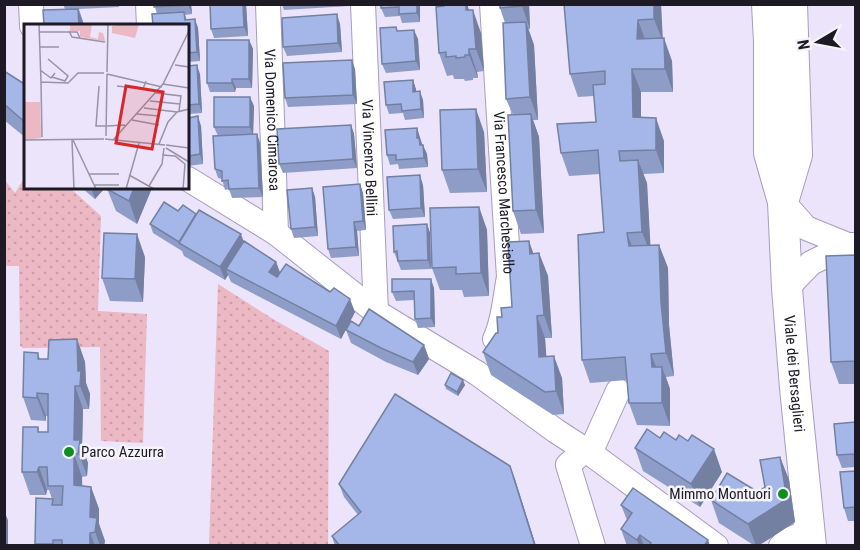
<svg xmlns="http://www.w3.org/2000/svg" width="860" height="550" viewBox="0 0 860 550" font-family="'Roboto Condensed',sans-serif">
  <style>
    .grass { fill: url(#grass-dots) }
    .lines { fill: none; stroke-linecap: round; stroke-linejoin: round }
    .minor-casing { stroke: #a79cbd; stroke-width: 26 }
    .major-casing { stroke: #a79cbd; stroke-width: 32 }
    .minor { stroke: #fff; stroke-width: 24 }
    .major { stroke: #fff; stroke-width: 30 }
    .wall { fill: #8d9dc8 }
    .shaded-wall { fill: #7380a2 }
    .building { fill: #a4b7e8; stroke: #7380a2; stroke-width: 1.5 }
    .poi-dot { fill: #0e9020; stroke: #f6f4fb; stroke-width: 2 }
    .labels { text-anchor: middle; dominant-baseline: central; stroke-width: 5; stroke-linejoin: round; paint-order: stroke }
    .street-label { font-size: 15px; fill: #1d1925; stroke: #f6f4fb }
    .poi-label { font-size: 15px; fill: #1d1925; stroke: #f6f4fb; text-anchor: start }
    .inset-road { fill: none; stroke: #9993a5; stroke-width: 1.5 }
    .view { fill: #d62828; fill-opacity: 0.15; stroke: #d62828; stroke-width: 3 }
    .inset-edge { fill: none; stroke: #1d1925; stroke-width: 3 }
  </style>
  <defs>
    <pattern id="grass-dots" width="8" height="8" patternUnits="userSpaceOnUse" patternTransform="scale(1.5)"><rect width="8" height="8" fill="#ebb8c4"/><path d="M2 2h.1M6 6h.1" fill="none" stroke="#c99ea8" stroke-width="1.8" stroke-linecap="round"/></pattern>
  </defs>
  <rect width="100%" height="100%" fill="#ebe4fa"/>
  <!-- grass -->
  <g class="grass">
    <path d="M 25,177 L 26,188 L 70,188 L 101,216 L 98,311 L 147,314 L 143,443 L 101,441 L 100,347 L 23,348 L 20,346 L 19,266 L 5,266 L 4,179 L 15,193 Z"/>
    <path d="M 218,284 L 273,319 L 329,351 L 328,545 L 209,545 Z"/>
  </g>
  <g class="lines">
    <!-- minor casing -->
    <g class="minor-casing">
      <g id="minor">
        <path d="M 31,4 L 32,26"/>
        <path d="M 148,4 L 149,26"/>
        <path id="s1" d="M 268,4 L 276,233"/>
        <path id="s2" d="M 363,4 L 376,312"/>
        <path id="s3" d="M 492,4 L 509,277 C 505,297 504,321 495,339"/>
        <path d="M 188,179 L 276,233 L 376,312 L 477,373 L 556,431 L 590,453 L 716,546"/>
        <path d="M 783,202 L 806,228 L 848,245 L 856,245"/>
        <path d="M 787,288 L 811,263 L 848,245"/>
        <path d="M 585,450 L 568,465 L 593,546"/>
        <path d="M 590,453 L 618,391"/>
        <path d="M 781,546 L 790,539 L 809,532"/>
      </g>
    </g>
    <!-- major casing -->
    <g class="major-casing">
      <g id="major">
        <path id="s4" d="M 767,4 L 769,42 L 769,153 L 783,202 L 787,288 L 795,388 L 811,546"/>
        <path d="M 783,202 L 797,155 L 792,4"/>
      </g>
    </g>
    <!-- minor -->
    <use href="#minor" class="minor"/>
    <!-- major -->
    <use href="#major" class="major"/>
  </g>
  <!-- wall -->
  <g class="wall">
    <path d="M 63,4 L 119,4 L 119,7 L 79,9 L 83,22 L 65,9 Z"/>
    <path d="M 154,4 L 191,4 L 192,14 L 185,15 L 187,20 L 198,28 L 200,61 L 188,62 L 188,26 L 157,14 Z"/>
    <path d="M 210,4 L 246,4 L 248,36 L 214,38 L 211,29 Z"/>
    <path d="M 282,4 L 349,4 L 349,6 L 284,10 Z"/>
    <path d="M 381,4 L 420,4 L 420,22 L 402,23 L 400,16 L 385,17 L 381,8 Z"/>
    <path d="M 529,4 L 530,29 L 528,29 L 534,45 L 538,120 L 533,120 L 539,137 L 544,233 L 521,234 L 513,211 L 513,115 L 506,99 L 505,23 L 500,8 Z"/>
    <path d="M 564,4 L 661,4 L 662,38 L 672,61 L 673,92 L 641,92 L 641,118 L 664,141 L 664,173 L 643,174 L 647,183 L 650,245 L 659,245 L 668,268 L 669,325 L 674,376 L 666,377 L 670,389 L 670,426 L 637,425 L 629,403 L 627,380 L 590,383 L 582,360 L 604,232 L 600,174 L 569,176 L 561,153 L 596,122 L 594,96 L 578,97 L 570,74 Z"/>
    <path d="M 444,6 L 469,10 L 481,33 L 484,71 L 477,72 L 478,78 L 473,78 L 473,80 L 465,81 L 464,79 L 454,79 L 453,75 L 447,76 L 439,53 Z"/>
    <path d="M 340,24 L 342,52 L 287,56 L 283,47 Z"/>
    <path d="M 418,39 L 420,70 L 386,73 L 382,64 Z"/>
    <path d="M 249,40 L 253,49 L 252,88 L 236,88 L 235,92 L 210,92 L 207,83 Z"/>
    <path d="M 188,66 L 200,74 L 202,113 L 188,114 Z"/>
    <path d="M 355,69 L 357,104 L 288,107 L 285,98 Z"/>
    <path d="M 4,71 L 26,85 L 26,138 L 4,120 Z"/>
    <path d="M 413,80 L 416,91 L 423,100 L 424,118 L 405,120 L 403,113 L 389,114 L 386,105 Z"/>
    <path d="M 254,106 L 253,134 L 257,134 L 260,143 L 263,197 L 232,198 L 229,189 L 225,190 L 222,179 L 218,178 L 215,169 L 218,136 L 214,127 Z"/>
    <path d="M 188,118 L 201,126 L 203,164 L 188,166 Z"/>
    <path d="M 351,125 L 354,134 L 357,168 L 283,173 L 279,164 Z"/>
    <path d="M 417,128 L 422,145 L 427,154 L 428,167 L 399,169 L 398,164 L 390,165 L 387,155 Z"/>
    <path d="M 484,132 L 487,192 L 450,193 L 442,170 Z"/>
    <path d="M 360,184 L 363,193 L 366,230 L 357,231 L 359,256 L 331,258 L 328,249 Z"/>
    <path d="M 423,185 L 425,217 L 393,219 L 389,210 Z"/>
    <path d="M 312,188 L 315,197 L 318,236 L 294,238 L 291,229 Z"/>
    <path d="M 83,189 L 83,188 L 152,188 L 137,224 L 116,211 L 108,191 L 104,189 L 95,199 Z"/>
    <path d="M 479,207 L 487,230 L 489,296 L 464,297 L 462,290 L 440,290 L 432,268 Z"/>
    <path d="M 178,211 L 196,214 L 244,241 L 276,262 L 280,272 L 355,312 L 341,339 L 231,282 L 228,275 L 225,280 L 184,256 L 182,251 L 153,233 L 150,224 Z"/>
    <path d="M 427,224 L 430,233 L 431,269 L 401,270 L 394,252 Z"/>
    <path d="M 529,241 L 533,253 L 539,253 L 548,276 L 552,338 L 545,338 L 546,356 L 562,378 L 564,414 L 553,415 L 491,375 L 483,352 L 498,333 L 502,317 L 512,307 Z"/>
    <path d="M 855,255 L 855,384 L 839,384 L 831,362 Z"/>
    <path d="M 145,257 L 143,302 L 110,301 L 102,278 Z"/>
    <path d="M 434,288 L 435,327 L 418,328 L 415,319 L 414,300 L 396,301 L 392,292 Z"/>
    <path d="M 359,326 L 424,345 L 429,359 L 418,375 L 386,362 L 351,343 L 346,330 Z"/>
    <path d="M 77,339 L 85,362 L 86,383 L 90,394 L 89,409 L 83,409 L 82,447 L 88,463 L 87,476 L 82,477 L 82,486 L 91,487 L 99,509 L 99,524 L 105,541 L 104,546 L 36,546 L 35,544 L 52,499 L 49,490 L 47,490 L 46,495 L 30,495 L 22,472 L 38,427 L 39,432 L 48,432 L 48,416 L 46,416 L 46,421 L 31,420 L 23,397 L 38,353 L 40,359 L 48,359 Z"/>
    <path d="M 445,385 L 465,385 L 458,396 L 446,389 Z"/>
    <path d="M 855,422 L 855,467 L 842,468 L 837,455 Z"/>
    <path d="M 660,438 L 688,441 L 722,472 L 700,507 L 643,471 L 635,448 Z"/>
    <path d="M 780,457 L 789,480 L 795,522 L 758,546 L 755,546 L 719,523 L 711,500 L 758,492 L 765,487 Z"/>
    <path d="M 510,466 L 536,546 L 335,546 L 332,536 L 358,515 L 344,497 L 339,484 Z"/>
    <path d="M 855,471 L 855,521 L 848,521 L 844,508 Z"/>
    <path d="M 621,505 L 708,540 L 710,546 L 627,546 L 621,529 L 627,520 Z"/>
  </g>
  <!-- shaded-wall -->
  <g class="shaded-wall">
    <path d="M 188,4 L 191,4 L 192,14 Z"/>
    <path d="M 243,4 L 246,4 L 248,36 L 244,27 Z"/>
    <path d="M 417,4 L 420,4 L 420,22 L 417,13 Z"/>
    <path d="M 464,4 L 467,4 L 474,24 L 473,10 L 481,33 L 484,71 L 476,49 Z"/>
    <path d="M 522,4 L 529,4 L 530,29 L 522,6 Z"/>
    <path d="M 654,4 L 661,4 L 663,42 L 654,19 Z"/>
    <path d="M 78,9 L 83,22 L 83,26 L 79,26 Z"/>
    <path d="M 337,14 L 340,24 L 342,52 L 338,43 Z"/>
    <path d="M 195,19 L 198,28 L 200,61 L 197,52 Z"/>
    <path d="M 638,20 L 646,42 L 637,39 Z"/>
    <path d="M 526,22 L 534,45 L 538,120 L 530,97 Z"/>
    <path d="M 414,30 L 418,39 L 420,70 L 416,61 Z"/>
    <path d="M 664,38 L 672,61 L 673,92 L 665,69 Z"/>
    <path d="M 249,40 L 253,49 L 252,88 L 249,79 Z"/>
    <path d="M 469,49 L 477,72 L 478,78 L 469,55 Z"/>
    <path d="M 352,60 L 355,69 L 357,104 L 353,95 Z"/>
    <path d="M 197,65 L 200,74 L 202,113 L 199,104 Z"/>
    <path d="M 632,69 L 641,92 L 641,140 L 633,117 Z"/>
    <path d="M 232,79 L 236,88 L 235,92 L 232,83 Z"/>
    <path d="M 413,80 L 416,89 L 417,101 L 413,92 Z"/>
    <path d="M 420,91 L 423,100 L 424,118 L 421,109 Z"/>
    <path d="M 250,97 L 254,106 L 253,136 L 250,127 Z"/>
    <path d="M 476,109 L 484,132 L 487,192 L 478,169 Z"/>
    <path d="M 531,114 L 539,137 L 544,233 L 536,210 Z"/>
    <path d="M 198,116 L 201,126 L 203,164 L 200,154 Z"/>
    <path d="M 656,118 L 664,141 L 664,173 L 656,150 Z"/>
    <path d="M 351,125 L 354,134 L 357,168 L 353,159 Z"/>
    <path d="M 417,128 L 423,147 L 423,154 L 417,138 Z"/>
    <path d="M 257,134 L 260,143 L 263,197 L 259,188 Z"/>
    <path d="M 423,145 L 427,154 L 428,167 L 424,158 Z"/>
    <path d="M 638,160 L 647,183 L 651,255 L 642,232 Z"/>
    <path d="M 420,175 L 423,185 L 425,217 L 421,208 Z"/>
    <path d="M 360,184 L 363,193 L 366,230 L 363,221 Z"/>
    <path d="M 91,188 L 103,188 L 104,189 L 95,199 Z"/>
    <path d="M 134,188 L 152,188 L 137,224 L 129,201 Z"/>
    <path d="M 312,188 L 315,197 L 318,236 L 315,227 Z"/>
    <path d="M 479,207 L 487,230 L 489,296 L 481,273 Z"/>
    <path d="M 354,222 L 357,231 L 359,256 L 356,247 Z"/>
    <path d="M 427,224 L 430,233 L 431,269 L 428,260 Z"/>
    <path d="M 627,233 L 635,255 L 629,246 Z"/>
    <path d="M 137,234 L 145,257 L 143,302 L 135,279 Z"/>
    <path d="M 241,234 L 246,248 L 226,269 L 228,275 L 225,280 L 220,267 Z"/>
    <path d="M 529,241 L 537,264 L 530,254 Z"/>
    <path d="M 659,245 L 668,268 L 669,325 L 674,376 L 666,353 L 661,302 Z"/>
    <path d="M 539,253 L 548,276 L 552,338 L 544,315 Z"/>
    <path d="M 276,262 L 281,276 L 274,285 L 269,272 Z"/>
    <path d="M 431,279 L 434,288 L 435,327 L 431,318 Z"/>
    <path d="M 350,299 L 355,312 L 341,339 L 336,326 Z"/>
    <path d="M 537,316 L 545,338 L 548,379 L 539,357 Z"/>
    <path d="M 77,339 L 85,362 L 86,383 L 90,394 L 89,409 L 80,386 L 78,371 Z"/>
    <path d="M 424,345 L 429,359 L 418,375 L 413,362 Z"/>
    <path d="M 651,354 L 660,377 L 652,367 Z"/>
    <path d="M 554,356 L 562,378 L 564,414 L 556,391 Z"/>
    <path d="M 662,367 L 670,389 L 670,426 L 662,403 Z"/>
    <path d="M 463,380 L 465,385 L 458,396 L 457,392 Z"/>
    <path d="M 75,386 L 83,409 L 82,447 L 88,463 L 87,476 L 74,440 Z"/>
    <path d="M 37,393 L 46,416 L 46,421 L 37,398 Z"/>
    <path d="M 714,449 L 722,472 L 700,507 L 691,484 Z"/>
    <path d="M 74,454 L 82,477 L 83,508 L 74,485 Z"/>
    <path d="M 780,457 L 789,480 L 795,522 L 758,546 L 756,546 L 748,524 Z"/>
    <path d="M 510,466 L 515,479 L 536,546 L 535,546 Z"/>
    <path d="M 39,467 L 47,490 L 46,495 L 37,472 Z"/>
    <path d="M 91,487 L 99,509 L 99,524 L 105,541 L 104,546 L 100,546 L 90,517 Z"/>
    <path d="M 4,511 L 8,520 L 8,546 L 4,546 Z"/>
    <path d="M 90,533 L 95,546 L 90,546 Z"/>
    <path d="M 640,535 L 644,546 L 639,546 L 637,540 Z"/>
    <path d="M 708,540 L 710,546 L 704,546 Z"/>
  </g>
  <!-- building -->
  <g class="building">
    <path d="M 154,4 L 188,4 L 188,5 L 154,7 Z"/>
    <path d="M 210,4 L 243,4 L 244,27 L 211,29 Z"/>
    <path d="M 381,4 L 417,4 L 417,13 L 399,14 L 399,7 L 381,8 Z"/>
    <path d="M 444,4 L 466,4 L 466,10 L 473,10 L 476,49 L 469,49 L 469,55 L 465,55 L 465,57 L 456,58 L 456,56 L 446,57 L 446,52 L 439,53 L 436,7 L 444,6 Z"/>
    <path d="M 500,4 L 522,4 L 522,6 L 500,8 Z"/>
    <path d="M 564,4 L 654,4 L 654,19 L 638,20 L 637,39 L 664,38 L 665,69 L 632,69 L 633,117 L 656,118 L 656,150 L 619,151 L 620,161 L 638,160 L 642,232 L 627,233 L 629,246 L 659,245 L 661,302 L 666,353 L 651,354 L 652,367 L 662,367 L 662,403 L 629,403 L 625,357 L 582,360 L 578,235 L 604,232 L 598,150 L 561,153 L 557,124 L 596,122 L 593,85 L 605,84 L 605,71 L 570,74 Z"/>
    <path d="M 78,9 L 79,26 L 44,26 L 43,10 Z"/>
    <path d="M 184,12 L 185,20 L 195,19 L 197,52 L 188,53 L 188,26 L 153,26 L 152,14 Z"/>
    <path d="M 337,14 L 338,43 L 283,47 L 282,18 Z"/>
    <path d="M 526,22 L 530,97 L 506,99 L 503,23 Z"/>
    <path d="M 396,27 L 397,31 L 414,30 L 416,61 L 382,64 L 380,28 Z"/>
    <path d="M 207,40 L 249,40 L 249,79 L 232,79 L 232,83 L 207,83 Z"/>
    <path d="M 352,60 L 353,95 L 285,98 L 283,63 Z"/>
    <path d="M 197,65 L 199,104 L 188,105 L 188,66 Z"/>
    <path d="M 4,71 L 26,85 L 26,123 L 4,104 Z"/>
    <path d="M 413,80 L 413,92 L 420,91 L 421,109 L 402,111 L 401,104 L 386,105 L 384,82 Z"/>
    <rect x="214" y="97" width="36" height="30"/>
    <path d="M 476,109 L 478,169 L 442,170 L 440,110 Z"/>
    <path d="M 531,114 L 536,210 L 513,211 L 508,115 Z"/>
    <path d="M 198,116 L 200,154 L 188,156 L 188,118 Z"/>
    <path d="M 351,125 L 353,159 L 279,164 L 277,129 Z"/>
    <path d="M 417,128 L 417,138 L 419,138 L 420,145 L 423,145 L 424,158 L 396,160 L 396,155 L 387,155 L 385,130 Z"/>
    <path d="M 257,134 L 259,188 L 229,189 L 228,180 L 222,181 L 222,171 L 215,169 L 213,136 Z"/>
    <path d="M 420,175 L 421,208 L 389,210 L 387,177 Z"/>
    <path d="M 360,184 L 363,221 L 354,222 L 356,247 L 328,249 L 323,187 Z"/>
    <path d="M 108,188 L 134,188 L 129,201 L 107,189 Z"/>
    <path d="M 312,188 L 315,227 L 291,229 L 287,190 Z"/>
    <path d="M 164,202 L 178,211 L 183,205 L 196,214 L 179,242 L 150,224 Z"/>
    <path d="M 479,207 L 481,273 L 456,274 L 456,267 L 432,268 L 430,208 Z"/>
    <path d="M 199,210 L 241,234 L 220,267 L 179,243 Z"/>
    <path d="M 427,224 L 428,260 L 398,261 L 397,251 L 394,252 L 393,226 Z"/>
    <path d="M 104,233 L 137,234 L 135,279 L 102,278 Z"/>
    <path d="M 244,241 L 276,262 L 269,272 L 277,277 L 286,264 L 330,292 L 334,288 L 350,299 L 336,326 L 226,269 Z"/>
    <path d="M 529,241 L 530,254 L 539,253 L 544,315 L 537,316 L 539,357 L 554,356 L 556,391 L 545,392 L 483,352 L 496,333 L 498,333 L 497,317 L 502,317 L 501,308 L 512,307 L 508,242 Z"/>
    <path d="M 855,255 L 855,361 L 831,362 L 826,256 Z"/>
    <path d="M 392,279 L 431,279 L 431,318 L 415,319 L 414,291 L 392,292 Z"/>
    <path d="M 369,309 L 424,345 L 413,362 L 381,348 L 346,330 L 351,321 L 359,326 Z"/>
    <path d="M 77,339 L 78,371 L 81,371 L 80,386 L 75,386 L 74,440 L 80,440 L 78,454 L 74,454 L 74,485 L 91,487 L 90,517 L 97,518 L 95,532 L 90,533 L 90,546 L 62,546 L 62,540 L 53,540 L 53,544 L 35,544 L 36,498 L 53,499 L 52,505 L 62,505 L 63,486 L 48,486 L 47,467 L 39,467 L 37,472 L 22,472 L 23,427 L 38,427 L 38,432 L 48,432 L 48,394 L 37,393 L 37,398 L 23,397 L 24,352 L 38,353 L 38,359 L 48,359 L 49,340 Z"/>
    <path d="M 451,373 L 463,380 L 457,392 L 445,385 Z"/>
    <path d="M 395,394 L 510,466 L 535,546 L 340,546 L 332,536 L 361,512 L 339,484 Z"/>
    <path d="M 855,422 L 855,454 L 837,455 L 834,424 Z"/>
    <path d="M 647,429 L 660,438 L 664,432 L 676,440 L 679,435 L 688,441 L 692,435 L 714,449 L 691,484 L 635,448 Z"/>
    <path d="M 780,457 L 787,499 L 748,524 L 711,500 L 727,473 L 758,492 L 765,487 L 760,460 Z"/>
    <path d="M 855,471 L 855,507 L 844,508 L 840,472 Z"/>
    <path d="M 633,488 L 708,540 L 704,546 L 649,546 L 651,543 L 640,535 L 637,540 L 621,529 L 632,513 L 621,505 Z"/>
  </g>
  <!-- markers -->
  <g class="poi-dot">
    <circle cx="69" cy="452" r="6"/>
    <circle cx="783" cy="494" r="6"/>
  </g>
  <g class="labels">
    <!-- street labels -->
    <g class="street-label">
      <text stroke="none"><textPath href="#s1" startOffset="116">Via Domenico Cimarosa</textPath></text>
      <text stroke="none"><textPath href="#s2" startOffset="154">Via Vincenzo Bellini</textPath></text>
      <text stroke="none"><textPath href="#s3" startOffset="189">Via Francesco Marchesiello</textPath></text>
      <text stroke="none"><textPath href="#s4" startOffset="372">Viale dei Bersaglieri</textPath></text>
    </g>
    <!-- poi labels -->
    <g class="poi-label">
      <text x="81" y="452">Parco Azzurra</text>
      <text x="771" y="494" text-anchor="end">Mimmo Montuori</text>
    </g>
  </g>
  <!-- overview -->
  <g transform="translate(24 24)">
    <rect width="165" height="165" fill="#ebe4fa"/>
    <path d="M 46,0 L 68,0 L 66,13 L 74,15 L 75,8 L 79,9 L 81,17 L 56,13 L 56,7 L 46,7 ZM 101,0 L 115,0 L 111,14 L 88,9 L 88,2 Z" fill="#ebb8c4"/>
    <path d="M 0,78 L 16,78 L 17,114 L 0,116 Z" fill="#ebb8c4"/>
    <path class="inset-road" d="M 15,0 L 17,58M 45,7 L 48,13 L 81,18M 15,8 L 53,8 L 56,14M 16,23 L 35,23M 24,35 L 44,52 L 41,57 L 28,53M 151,41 L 165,43 L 165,54M 16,46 L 27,54 L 31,49M 83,48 L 84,0M 83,50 L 138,63M 139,60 L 165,64M 75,62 L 72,102 L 82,102M 93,62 L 119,65 L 122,57M 132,69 L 157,72 L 155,87M 126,77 L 156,80M 120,84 L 153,88M 113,90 L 135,92M 108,96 L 135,101M 83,102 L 101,101M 82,112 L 83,50M 18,113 L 17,58 L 44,59 L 54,49 L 80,49M 81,115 L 141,121M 0,116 L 80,115M 48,116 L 50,165M 49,116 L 72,165M 89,116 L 139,60 L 165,7M 135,120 L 144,98 L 153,88 L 165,85M 142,121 L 165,124M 142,124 L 165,138M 138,131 L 151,132 L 161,140 L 159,165M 65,150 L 95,150M 105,151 L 130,165M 70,161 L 95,161M 125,162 L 138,140 L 140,124M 102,165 L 115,119"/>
    <path class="view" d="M 102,62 L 139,68 L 128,125 L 92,119 Z"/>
    <rect width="165" height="165" class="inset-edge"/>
  </g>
  <!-- border -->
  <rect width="860" height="550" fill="none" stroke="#1d1925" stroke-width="12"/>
  <!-- north arrow -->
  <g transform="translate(818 42) rotate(260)" stroke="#f6f4fb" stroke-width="4.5" paint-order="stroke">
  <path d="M0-4.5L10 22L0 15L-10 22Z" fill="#1d1925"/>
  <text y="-9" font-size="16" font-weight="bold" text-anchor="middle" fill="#1d1925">N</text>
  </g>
</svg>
